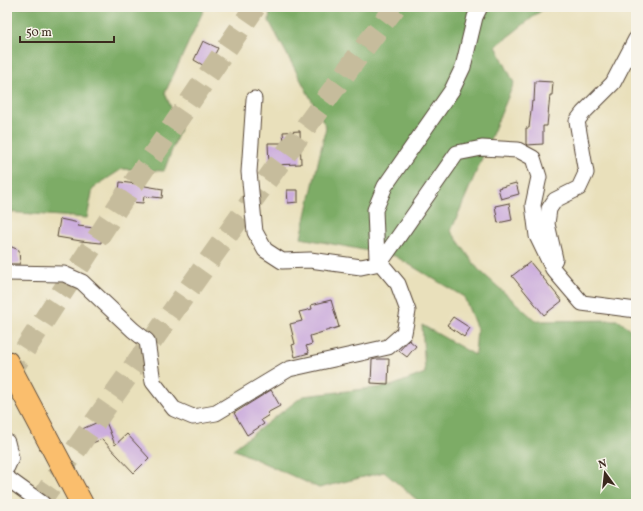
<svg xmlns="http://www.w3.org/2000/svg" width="643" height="511" viewBox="0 0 643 511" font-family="Vollkorn,serif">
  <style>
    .forest { fill: #7dac66; stroke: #5c6b42 }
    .building { fill: #ccaddd }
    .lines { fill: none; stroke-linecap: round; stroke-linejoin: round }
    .highway-tunnel { stroke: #c6bc9c; stroke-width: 22; stroke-dasharray: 22 11; stroke-linecap: butt }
    .street-casing { stroke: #554536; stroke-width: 17 }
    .primary-casing { stroke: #554536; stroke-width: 24 }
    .street { stroke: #fff; stroke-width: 15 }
    .primary { stroke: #fabe6d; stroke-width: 22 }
  </style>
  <rect width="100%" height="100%" fill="#f7f3e8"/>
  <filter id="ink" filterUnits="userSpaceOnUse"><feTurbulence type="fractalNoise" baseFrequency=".025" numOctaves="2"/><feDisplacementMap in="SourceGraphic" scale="8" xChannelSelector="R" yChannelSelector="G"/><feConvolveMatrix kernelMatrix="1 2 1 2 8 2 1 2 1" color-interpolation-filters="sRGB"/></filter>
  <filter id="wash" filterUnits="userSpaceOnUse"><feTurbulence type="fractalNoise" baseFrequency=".012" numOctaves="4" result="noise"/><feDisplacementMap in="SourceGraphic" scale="16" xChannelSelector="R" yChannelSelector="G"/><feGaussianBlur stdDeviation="0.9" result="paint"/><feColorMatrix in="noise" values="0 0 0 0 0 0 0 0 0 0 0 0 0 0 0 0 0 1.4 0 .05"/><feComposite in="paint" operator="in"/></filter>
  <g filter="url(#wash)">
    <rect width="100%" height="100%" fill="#e9e0bb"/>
    <!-- forest -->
    <g class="forest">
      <path d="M 7,7 L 205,7 L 165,93 L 180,129 L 164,171 L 122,169 L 93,188 L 87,218 L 7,212 Z"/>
      <path d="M 270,7 L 546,7 L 496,46 L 514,83 L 451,231 L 478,269 L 536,321 L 618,320 L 636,334 L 636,504 L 422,504 L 384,472 L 319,488 L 233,449 L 303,396 L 391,386 L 425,373 L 422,325 L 475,355 L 477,329 L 464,297 L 395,256 L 301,238 L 326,127 L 269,21 Z"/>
    </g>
    <g id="blocks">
      <!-- building -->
      <g class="building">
        <path d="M 203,41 L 218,48 L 208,68 L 194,60 Z"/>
        <path d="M 535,81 L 553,82 L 552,95 L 550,95 L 547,126 L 543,126 L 543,144 L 527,145 L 526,144 L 526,128 L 529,128 L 532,101 L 534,101 Z"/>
        <path d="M 300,131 L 301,164 L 269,165 L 268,143 L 284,143 L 283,132 Z"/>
        <path d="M 120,182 L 145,185 L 145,186 L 163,189 L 162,198 L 144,196 L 143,203 L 118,201 Z"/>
        <path d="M 516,183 L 519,194 L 501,199 L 498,188 Z"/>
        <path d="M 287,190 L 298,190 L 298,202 L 288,203 Z"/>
        <path d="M 509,203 L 512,220 L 498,223 L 495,206 Z"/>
        <path d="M 60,219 L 79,223 L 78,226 L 102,229 L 101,243 L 81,241 L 57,237 Z"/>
        <path d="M 7,245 L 19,250 L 20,264 L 7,264 Z"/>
        <path d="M 530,262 L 562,301 L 544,315 L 512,276 Z"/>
        <path d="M 331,300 L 339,327 L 310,336 L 312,344 L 306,346 L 309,353 L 295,357 L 292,345 L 295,344 L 290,324 L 302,321 L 299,312 L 312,309 L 311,305 Z"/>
        <path d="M 453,317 L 470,328 L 464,337 L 447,325 Z"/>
        <path d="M 409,340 L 416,346 L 407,357 L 399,351 Z"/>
        <path d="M 376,359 L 389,359 L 388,384 L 371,383 L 372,360 Z"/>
        <path d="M 271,390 L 280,406 L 267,413 L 269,415 L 261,420 L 264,424 L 247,435 L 234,413 Z"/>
        <path d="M 105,419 L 115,445 L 127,434 L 149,458 L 134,473 L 102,439 L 88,445 L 82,429 Z"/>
      </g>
    </g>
  </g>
  <g filter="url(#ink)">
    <use href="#blocks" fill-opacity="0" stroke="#554536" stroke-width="1"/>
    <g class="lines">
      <!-- highway-tunnel -->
      <g class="highway-tunnel">
        <path d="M 7,377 L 123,199 L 255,7"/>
        <path d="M 38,504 C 115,393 193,282 272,173 C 313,117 353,62 395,7"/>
      </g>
      <!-- street casing -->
      <g class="street-casing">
        <g id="street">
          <path d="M 254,99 L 249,172 L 255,232 L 265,250 L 282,261 L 310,260 L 361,267 L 380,263 L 457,153 L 482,148 L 518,150 L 533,158 L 539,177 L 533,205 L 537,236 L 553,269 L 582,303 L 636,310"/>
          <path d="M 554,261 L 555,259 L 547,224 L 549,209 L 555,200 L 579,188 L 586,173 L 577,121 L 583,113 L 613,83 L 636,39"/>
          <path d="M 7,273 L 64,274 L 82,282 L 133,330 L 147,341 L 153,382 L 174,409 L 193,417 L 216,413 L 289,369 L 388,347 L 404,333 L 408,311 L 398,284 L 377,259 L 375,210 L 385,186 L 452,90 L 463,67 L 475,17 L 480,7"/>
          <path d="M 7,442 L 11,458 L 7,467"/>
          <path d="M 7,478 L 43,504"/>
        </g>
      </g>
      <!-- primary casing -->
      <g class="primary-casing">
        <path id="primary" d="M 7,362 L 82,504"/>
      </g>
      <!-- street -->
      <use href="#street" class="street"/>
      <!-- primary -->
      <use href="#primary" class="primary"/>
    </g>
  </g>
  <!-- margin -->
  <rect width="643" height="511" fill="none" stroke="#f7f3e8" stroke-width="24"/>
  <!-- north arrow -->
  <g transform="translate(605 473) rotate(345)" stroke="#f7f3e8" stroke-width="3" paint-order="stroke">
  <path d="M0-3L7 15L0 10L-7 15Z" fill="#3b2a1e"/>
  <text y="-6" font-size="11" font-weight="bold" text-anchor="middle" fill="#3b2a1e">N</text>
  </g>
  <!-- scale -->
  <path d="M20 36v6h94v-6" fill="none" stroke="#3b2a1e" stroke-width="2"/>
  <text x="26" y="36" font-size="12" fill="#3b2a1e" stroke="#f7f3e8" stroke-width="3" paint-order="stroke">50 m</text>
</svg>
